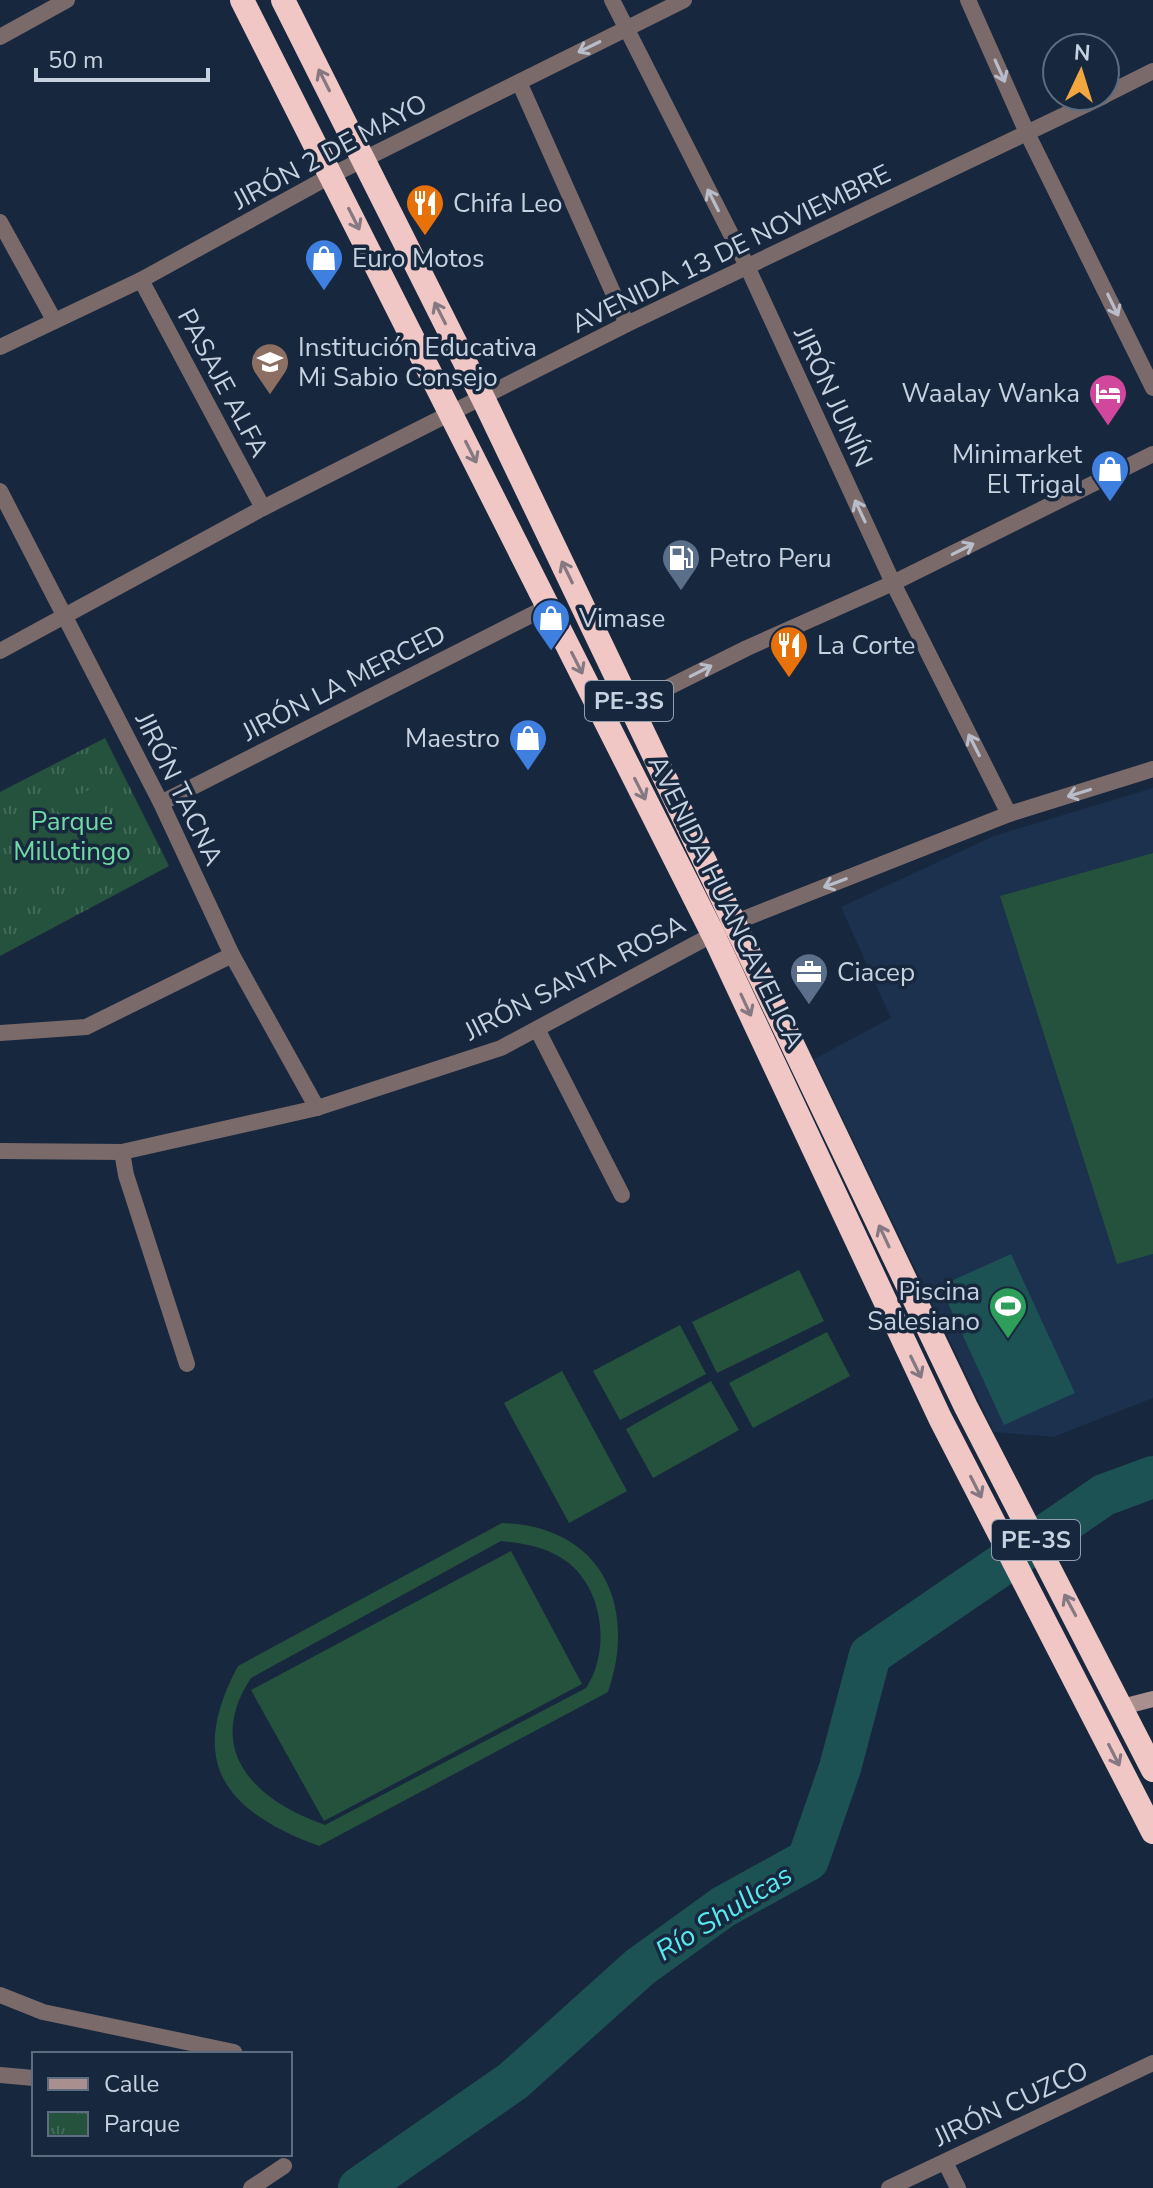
<svg xmlns="http://www.w3.org/2000/svg" width="1153" height="2188" viewBox="0 0 1153 2188" font-family="'Nunito Sans',sans-serif">
  <style>
    .built { fill: #1c314d }
    .park { fill: url(#park-tufts) }
    .garden { fill: #25523c; fill-rule: evenodd }
    .water { fill: #1c5254 }
    .lines { fill: none; stroke-linecap: round; stroke-linejoin: round }
    .river { stroke: #1c5254; stroke-width: 42 }
    .street { stroke: #7b6a6a; stroke-width: 16 }
    .secondary { stroke: #aa8f8f; stroke-width: 16 }
    .highway { stroke: #f1c7c6; stroke-width: 24 }
    .oneway { stroke: #b8bdc9 }
    .oneway2 { stroke: #847882 }
    .labels { text-anchor: middle; dominant-baseline: central; stroke-width: 7; stroke-linejoin: round; paint-order: stroke }
    .shield { fill: #17283e; stroke: #929fb0; stroke-width: 2 }
    .shield-label { font-size: 24px; font-weight: bold; fill: #c7d2e1 }
    .street-label { font-size: 26px; fill: #c7d2e1; stroke: #17283e }
    .poi-label { font-size: 26px; fill: #c7d2e1; stroke: #17283e; text-anchor: start }
    .park-label { font-size: 26px; fill: #71d9a6; stroke: #17283e }
    .water-label { font-size: 28px; font-style: italic; fill: #58e9ef; stroke: #17283e }
  </style>
  <defs>
    <pattern id="park-tufts" width="24" height="20" patternUnits="userSpaceOnUse" patternTransform="scale(2)"><rect width="24" height="20" fill="#25523c"/><path d="M3 7l-1-3M5 7V3M7 7l1-3M15 17l-1-3M17 17v-4M19 17l1-3" fill="none" stroke="#436a58"/></pattern>
  </defs>
  <rect width="100%" height="100%" fill="#17283e"/>
  <!-- built -->
  <path class="built" d="M 1153,788 L 1153,1398 L 1053,1437 L 994,1432 L 814,1059 L 891,1018 L 841,907 L 994,836 Z"/>
  <!-- park -->
  <path class="park" d="M 105,738 L 169,866 L 0,956 L 0,792 Z"/>
  <!-- garden -->
  <g class="garden">
    <path d="M 91,789 L 122,849 L 86,867 L 55,806 Z"/>
    <path d="M 41,813 L 71,874 L 35,891 L 5,831 Z"/>
    <path d="M 1153,853 L 1153,1254 L 1117,1264 L 1000,896 Z"/>
    <path d="M 799,1270 L 824,1321 L 717,1373 L 692,1322 Z"/>
    <path d="M 680,1325 L 706,1374 L 620,1420 L 593,1371 Z"/>
    <path d="M 827,1332 L 850,1376 L 753,1428 L 729,1383 Z"/>
    <path d="M 562,1371 L 627,1491 L 569,1523 L 504,1403 Z"/>
    <path d="M 711,1381 L 739,1430 L 653,1478 L 626,1429 Z"/>
    <path d="M 502,1523 C 601,1526 638,1605 608,1692 L 319,1846 C 225,1811 186,1763 238,1666 ZM 501,1541 C 521,1543 542,1546 560,1557 C 603,1582 612,1649 586,1688 L 325,1825 C 256,1801 203,1751 251,1678 Z"/>
    <path d="M 511,1551 L 582,1684 L 324,1821 L 251,1690 Z"/>
  </g>
  <!-- water -->
  <path class="water" d="M 1011,1254 L 1075,1393 L 1004,1425 L 940,1286 Z"/>
  <g class="lines">
    <!-- river -->
    <path class="river" d="M 359,2188 L 513,2081 L 640,1967 L 723,1907 L 808,1860 L 840,1768 L 870,1655 L 1104,1495 L 1153,1477"/>
    <!-- street -->
    <g class="street">
      <path d="M 612,0 L 746,264 L 893,583 L 1009,814"/>
      <path d="M 968,0 L 1028,135 L 1153,388"/>
      <path d="M 0,37 L 67,0"/>
      <path d="M 519,82 L 627,324"/>
      <path d="M 1105,95 L 1153,71"/>
      <path d="M 0,222 L 54,320"/>
      <path d="M 141,280 L 263,508"/>
      <path d="M 0,347 L 141,280 L 332,175 L 684,0"/>
      <path d="M 0,491 L 161,803 L 232,955 L 317,1108"/>
      <path d="M 0,651 L 263,508 L 627,324 L 1104,96"/>
      <path d="M 605,719 L 747,648 L 893,583 L 1153,454"/>
      <path d="M 161,803 L 549,606"/>
      <path d="M 537,1029 L 622,1195"/>
      <path d="M 0,1033 L 86,1027 L 232,955"/>
      <path d="M 0,1151 L 122,1152 L 317,1108 L 501,1048 L 736,922 L 1009,814 L 1153,769"/>
      <path d="M 122,1152 L 126,1175 L 187,1364"/>
      <path d="M 0,1995 L 43,2012 L 234,2052"/>
      <path d="M 0,2075 L 34,2078"/>
      <path d="M 945,2162 L 958,2188"/>
      <path d="M 251,2188 L 284,2166"/>
      <path d="M 889,2188 L 1153,2063"/>
    </g>
    <!-- secondary -->
    <path class="secondary" d="M 1122,1707 L 1153,1699"/>
    <!-- highway -->
    <g class="highway">
      <path d="M 242,0 L 713,934 L 940,1418 L 1153,1832"/>
      <path d="M 283,0 L 483,398 L 966,1407 L 1153,1770"/>
    </g>
  </g>
  <!-- one-way arrows -->
  <defs><path id="oneway-shaft" d="M-6 0H5M1.5-3L5.5 0L1.5 3" fill="none" stroke-width="1.6" stroke-linecap="round" stroke-linejoin="round" transform="scale(2)"/></defs>
  <g class="oneway">
    <use href="#oneway-shaft" transform="translate(589 47) rotate(154)"/>
    <use href="#oneway-shaft" transform="translate(1000 71) rotate(66)"/>
    <use href="#oneway-shaft" transform="translate(713 200) rotate(-117)"/>
    <use href="#oneway-shaft" transform="translate(1113 305) rotate(64)"/>
    <use href="#oneway-shaft" transform="translate(860 511) rotate(-115)"/>
    <use href="#oneway-shaft" transform="translate(963 549) rotate(-27)"/>
    <use href="#oneway-shaft" transform="translate(701 671) rotate(-27)"/>
    <use href="#oneway-shaft" transform="translate(974 745) rotate(-117)"/>
    <use href="#oneway-shaft" transform="translate(1079 793) rotate(163)"/>
    <use href="#oneway-shaft" transform="translate(835 883) rotate(159)"/>
  </g>
  <g class="oneway2">
    <use href="#oneway-shaft" transform="translate(324 80) rotate(-117)"/>
    <use href="#oneway-shaft" transform="translate(354 219) rotate(63)"/>
    <use href="#oneway-shaft" transform="translate(440 313) rotate(-117)"/>
    <use href="#oneway-shaft" transform="translate(471 452) rotate(63)"/>
    <use href="#oneway-shaft" transform="translate(567 572) rotate(-116)"/>
    <use href="#oneway-shaft" transform="translate(577 663) rotate(63)"/>
    <use href="#oneway-shaft" transform="translate(640 789) rotate(63)"/>
    <use href="#oneway-shaft" transform="translate(746 1005) rotate(65)"/>
    <use href="#oneway-shaft" transform="translate(884 1236) rotate(-115)"/>
    <use href="#oneway-shaft" transform="translate(916 1367) rotate(64)"/>
    <use href="#oneway-shaft" transform="translate(976 1487) rotate(63)"/>
    <use href="#oneway-shaft" transform="translate(1070 1605) rotate(-118)"/>
    <use href="#oneway-shaft" transform="translate(1114 1755) rotate(63)"/>
  </g>
  <!-- icons -->
  <defs>
    <g id="restaurant-pin" transform="scale(2)"><path d="M0 17L-7.5 6A9.5 9.5 0 1 1 7.5 6Z" fill="#e8710a" stroke="#17283e"/><path d="M-5-6h1v4h1v-4h1v4h1v-4h1v5L-1.5 .5V6h-2V.5L-5-1ZM5-6V6H3V1.5H1.5Q1.5-4 5-6Z" fill="#fff"/></g>
    <g id="shop-pin" transform="scale(2)"><path d="M0 17L-7.5 6A9.5 9.5 0 1 1 7.5 6Z" fill="#3f7fe0" stroke="#17283e"/><path d="M-5-2.5h2.3a2.7 3.5 0 0 1 5.4 0H5L5.5 6h-11ZM-1.5-2.5h3a1.5 2.3 0 0 0-3 0Z" fill="#fff"/></g>
    <g id="school-pin" transform="scale(2)"><path d="M0 17L-7.5 6A9.5 9.5 0 1 1 7.5 6Z" fill="#8d6e63" stroke="#17283e"/><path d="M0-5L7-2L0 1L-7-2ZM-4 1L0 2.5L4 1V4Q0 6-4 4Z" fill="#fff"/></g>
    <g id="hotel-pin" transform="scale(2)"><path d="M0 17L-7.5 6A9.5 9.5 0 1 1 7.5 6Z" fill="#d1479c" stroke="#17283e"/><path d="M-6-4.5h1.5V1H6V5H4.5V3h-9V5H-6ZM-4 0a1.8 1.8 0 1 1 3.6 0ZM.5 0V-2.5h3Q6-2.5 6 0Z" fill="#fff"/></g>
    <g id="fuel-pin" transform="scale(2)"><path d="M0 17L-7.5 6A9.5 9.5 0 1 1 7.5 6Z" fill="#5c6f8a" stroke="#17283e"/><path d="M-5.5-6h7V0h2V4h1.3V-2.5L3-4.5l.8-.8L6-3V5H2.5V1h-1V6h-7ZM-4.2-4.7v3.2H.2V-4.7Z" fill="#fff"/></g>
    <g id="office-pin" transform="scale(2)"><path d="M0 17L-7.5 6A9.5 9.5 0 1 1 7.5 6Z" fill="#5c6f8a" stroke="#17283e"/><path d="M-6-3h4V-5.5h4V-3h4V5H-6ZM-1-4.5V-3h2v-1.5ZM-6 0V1H6V0Z" fill="#fff"/></g>
    <g id="stadium-pin" transform="scale(2)"><path d="M0 17L-7.5 6A9.5 9.5 0 1 1 7.5 6Z" fill="#2e9e5b" stroke="#17283e"/><path d="M0-5a6.5 5 0 1 0 0 10a6.5 5 0 1 0 0-10ZM-3.5-1.8h7v3.6h-7Z" fill="#fff"/></g>
  </defs>
  <g fill-rule="evenodd">
    <use href="#restaurant-pin" x="425" y="203"/>
    <use href="#shop-pin" x="324" y="258"/>
    <use href="#school-pin" x="270" y="362"/>
    <use href="#hotel-pin" x="1108" y="393"/>
    <use href="#shop-pin" x="1110" y="469"/>
    <use href="#fuel-pin" x="681" y="558"/>
    <use href="#shop-pin" x="551" y="618"/>
    <use href="#restaurant-pin" x="789" y="645"/>
    <use href="#shop-pin" x="528" y="738"/>
    <use href="#office-pin" x="809" y="972"/>
    <use href="#stadium-pin" x="1008" y="1306"/>
  </g>
  <g class="labels">
    <!-- shield labels -->
    <g class="shield">
      <rect x="585" y="681" width="88" height="40" rx="6"/>
      <rect x="992" y="1520" width="88" height="40" rx="6"/>
    </g>
    <g class="shield-label">
      <text x="629" y="701">PE-3S</text>
      <text x="1036" y="1540">PE-3S</text>
    </g>
    <!-- street labels -->
    <g class="street-label">
      <text transform="translate(330 152) rotate(-28)">JIRÓN 2 DE MAYO</text>
      <text transform="translate(731 249) rotate(-26)">AVENIDA 13 DE NOVIEMBRE</text>
      <text transform="translate(223 383) rotate(62)">PASAJE ALFA</text>
      <text transform="translate(833 397) rotate(65)">JIRÓN JUNÍN</text>
      <text transform="translate(344 683) rotate(-27)">JIRÓN LA MERCED</text>
      <text transform="translate(179 789) rotate(64)">JIRÓN TACNA</text>
      <text transform="translate(726 902) rotate(64)">AVENIDA HUANCAVELICA</text>
      <text transform="translate(575 978) rotate(-27)">JIRÓN SANTA ROSA</text>
      <text transform="translate(1011 2104) rotate(-25)">JIRÓN CUZCO</text>
    </g>
    <!-- poi labels -->
    <g class="poi-label">
      <text x="453" y="203">Chifa Leo</text>
      <text x="352" y="258">Euro Motos</text>
      <text x="298" y="347">Institución Educativa<tspan x="298" dy="30">Mi Sabio Consejo</tspan></text>
      <text x="1080" y="393" text-anchor="end">Waalay Wanka</text>
      <text x="1082" y="454" text-anchor="end">Minimarket<tspan x="1082" dy="30">El Trigal</tspan></text>
      <text x="709" y="558">Petro Peru</text>
      <text x="579" y="618">Vimase</text>
      <text x="817" y="645">La Corte</text>
      <text x="500" y="738" text-anchor="end">Maestro</text>
      <text x="837" y="972">Ciacep</text>
      <text x="980" y="1291" text-anchor="end">Piscina<tspan x="980" dy="30">Salesiano</tspan></text>
    </g>
    <!-- park labels -->
    <g class="park-label">
      <text x="72" y="821">Parque<tspan x="72" dy="30">Millotingo</tspan></text>
    </g>
    <!-- water labels -->
    <g class="water-label">
      <text transform="translate(724 1913) rotate(-32)">Río Shullcas</text>
    </g>
  </g>
  <!-- legend -->
  <rect x="32" y="2052" width="260" height="104" fill="#17283e" stroke="#5d6c7f" stroke-width="2"/>
  <rect x="48" y="2078" width="40" height="12" fill="#aa8f8f" stroke="#5d6c7f" stroke-width="2"/>
  <text x="104" y="2092" font-size="24" fill="#c7d2e1">Calle</text>
  <rect x="48" y="2112" width="40" height="24" fill="url(#park-tufts)" stroke="#5d6c7f" stroke-width="2"/>
  <text x="104" y="2132" font-size="24" fill="#c7d2e1">Parque</text>
  <!-- north arrow -->
  <g transform="translate(1081 72) rotate(4)"><circle r="38" fill="#17283e" stroke="#5d6c7f" stroke-width="2"/>
  <path d="M0-6L14 30L0 20L-14 30Z" fill="#f1a63f"/>
  <text y="-12" font-size="22" font-weight="bold" text-anchor="middle" fill="#c7d2e1">N</text>
  </g>
  <!-- scale -->
  <path d="M36 68v12h172v-12" fill="none" stroke="#c7d2e1" stroke-width="4"/>
  <text x="48" y="68" font-size="24" fill="#c7d2e1" stroke="#17283e" stroke-width="6" paint-order="stroke">50 m</text>
</svg>
